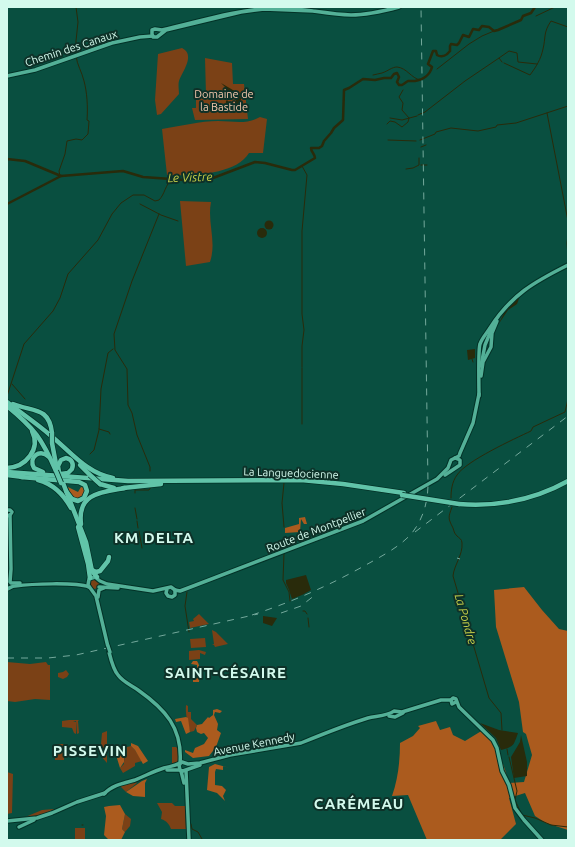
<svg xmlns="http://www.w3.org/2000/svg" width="575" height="847" viewBox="0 0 575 847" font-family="Ubuntu,sans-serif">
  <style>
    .green { fill: #7b4116 }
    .forest { fill: #ab5b1e }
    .water { fill: #292b0b }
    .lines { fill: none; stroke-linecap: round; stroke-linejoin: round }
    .stream { stroke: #292b0b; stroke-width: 1 }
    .river { stroke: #292b0b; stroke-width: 2.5 }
    .major-casing { stroke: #033227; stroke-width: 5.5 }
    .highway-casing { stroke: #033227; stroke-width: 6 }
    .major { stroke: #53b097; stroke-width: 3.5 }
    .highway { stroke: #61c4a9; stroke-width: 4.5 }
    .rail { stroke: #74a99c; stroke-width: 1; stroke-dasharray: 7 7; stroke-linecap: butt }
    .major-bridge-casing { stroke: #033227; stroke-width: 5.5; stroke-linecap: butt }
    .highway-bridge-casing { stroke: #033227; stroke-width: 6; stroke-linecap: butt }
    .major-bridge { stroke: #53b097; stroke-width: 3.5 }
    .highway-bridge { stroke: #61c4a9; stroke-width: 4.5 }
    .labels { text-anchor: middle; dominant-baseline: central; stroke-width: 4; stroke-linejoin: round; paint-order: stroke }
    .street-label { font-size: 11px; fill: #d3faed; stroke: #0e3128 }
    .park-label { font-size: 11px; fill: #f3c7ac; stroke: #0e3128 }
    .water-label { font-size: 12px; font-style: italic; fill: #c7d049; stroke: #0e3128 }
    .district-label { font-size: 15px; font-weight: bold; letter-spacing: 1px; fill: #d3faed; stroke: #0e3128 }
  </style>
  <rect width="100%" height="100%" fill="#094f40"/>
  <!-- green -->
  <g class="green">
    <path d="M 182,48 C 196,55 182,72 179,81 C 178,84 179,90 179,94 L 161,114 L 157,115 L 155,100 L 158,54 Z"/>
    <path d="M 205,58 L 232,63 L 233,84 L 244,84 L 248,119 L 195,120 L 192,108 L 196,108 L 196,96 L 206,95 Z"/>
    <path d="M 260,117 L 267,119 L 263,153 L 249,153 C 236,175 190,176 167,175 L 162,129 C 180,126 201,121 218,121 C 234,121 245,125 260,117 Z"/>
    <path d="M 180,201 L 211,202 C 207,223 217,241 210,262 L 186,266 Z"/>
    <circle cx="94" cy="584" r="5"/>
    <path d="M 199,614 L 209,624 L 190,628 L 189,622 L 194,621 L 193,619 Z"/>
    <path d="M 212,630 L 216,632 L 228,644 L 215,647 L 214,645 L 212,645 L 214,644 Z"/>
    <path d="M 205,638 L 206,647 L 191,648 L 190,639 Z"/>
    <path d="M 199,650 L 206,652 L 205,655 L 200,653 L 200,659 L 189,660 L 189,651 Z"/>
    <path d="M 7,662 L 30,664 L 46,662 L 48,665 L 50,665 L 50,700 L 35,699 L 15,702 L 7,701 Z"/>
    <path d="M 66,670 L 69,674 L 67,677 L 63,679 L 58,677 L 58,673 L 63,672 Z"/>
    <path d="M 186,705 L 188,706 L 188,712 L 191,712 L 191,719 L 197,725 L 194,731 L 190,732 C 188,722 185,715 186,705 Z"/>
    <path d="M 69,720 L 79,720 L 78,721 L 79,733 L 77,734 L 76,721 L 73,722 L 76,722 L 76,734 L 74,733 L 72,728 L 62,727 L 62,721 Z"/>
    <path d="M 107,731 L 107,763 L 100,755 L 102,733 Z"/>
    <rect x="55" y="744" width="9" height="16"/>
    <path d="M 131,746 L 135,750 L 142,761 L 135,763 L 135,766 L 123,773 L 120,768 L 124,764 C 124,757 126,753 127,747 Z"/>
    <path d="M 172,747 L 176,747 L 179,750 L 178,762 L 176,764 L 172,765 Z"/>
    <path d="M 7,772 L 13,774 L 12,813 L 7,814 Z"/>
    <path d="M 136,782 L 137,783 L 126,792 L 120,786 Z"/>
    <path d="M 157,803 L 172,803 L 175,806 L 185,806 L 186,829 L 171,829 C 169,824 167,821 161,819 L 162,812 Z"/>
    <path d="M 54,809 L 55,810 L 37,817 L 23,818 L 42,810 Z"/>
    <path d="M 125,814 L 131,819 L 130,826 L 125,832 L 122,829 Z"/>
    <rect x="75" y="828" width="10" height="12"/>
  </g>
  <!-- forest -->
  <g class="forest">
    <path d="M 68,487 L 78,492 L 81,487 L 85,488 L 86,495 C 76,502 71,498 68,487 Z"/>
    <path d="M 305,517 L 307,524 L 304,524 L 301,519 L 300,532 L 285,533 L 285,528 L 299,524 L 299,518 Z"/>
    <path d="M 524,587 L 542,610 L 559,629 L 568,631 L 568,830 L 546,823 L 535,816 L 525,793 L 509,798 L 516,824 L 500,840 L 427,840 L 408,795 L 392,796 C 398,779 400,761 400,743 L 413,736 L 420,728 L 418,726 L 436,721 L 440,730 L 450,727 L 453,735 L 465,741 L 483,730 C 498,747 503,762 509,783 L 524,782 L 532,755 L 526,734 L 523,732 L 519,702 L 496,627 L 494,590 Z"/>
    <path d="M 193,661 L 197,661 C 201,667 200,675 199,682 L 193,682 L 193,679 L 197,678 L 197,665 L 191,664 Z"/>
    <path d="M 217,709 L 222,711 L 220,713 L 215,712 L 214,715 L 218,724 L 217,730 L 221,733 L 216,747 L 209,756 L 193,758 L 185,752 L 185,750 L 193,753 L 195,748 L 204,744 L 208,738 L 204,733 L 201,734 L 197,732 L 196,728 L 197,725 L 202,724 L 208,717 L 209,718 L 213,715 L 213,710 Z"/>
    <path d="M 186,717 L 188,718 L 190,732 L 186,734 L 181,721 L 176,722 L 175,719 Z"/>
    <path d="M 131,743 L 138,746 L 148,761 L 143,764 L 135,750 L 131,746 Z"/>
    <path d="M 116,747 L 127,747 L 126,753 L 124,756 L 124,762 L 120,768 L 116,755 Z"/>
    <path d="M 215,764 L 230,768 L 223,766 L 223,770 L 216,769 L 215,772 L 215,785 L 222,786 L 226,790 L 223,796 L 225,801 L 217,793 L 207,790 L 209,767 Z"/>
    <path d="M 147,779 L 145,783 L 145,797 L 133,796 L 126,792 L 142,781 Z"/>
    <path d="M 120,805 L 125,814 L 122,829 L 125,832 L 121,840 L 109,840 L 104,835 L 106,816 L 104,807 L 109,806 Z"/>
  </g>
  <!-- water -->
  <g class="water">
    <path d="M 221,83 L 238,93 L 241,98 L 240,108 L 238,111 L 233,113 L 232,103 L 229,105 L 229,112 L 227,113 L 225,110 L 226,101 L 227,100 L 229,102 L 235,103 L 236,100 L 234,97 L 230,97 L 223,94 L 222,92 L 225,87 Z"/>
    <circle cx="269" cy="225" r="4.5"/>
    <circle cx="262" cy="233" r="5"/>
    <path d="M 520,296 L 517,304 L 508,310 L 498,325 L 504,313 Z"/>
    <path d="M 475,349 L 475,358 L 468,360 L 467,350 Z"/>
    <path d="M 306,575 L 311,590 L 302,595 L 292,599 L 289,590 L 286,583 L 286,580 Z"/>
    <path d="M 263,616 L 277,618 L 272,626 L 263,623 Z"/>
    <path d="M 480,723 L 499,730 L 518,733 C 513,747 514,746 501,750 L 496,738 Z"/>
    <path d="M 521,735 L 527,762 L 527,776 L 514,778 L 511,757 L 520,742 Z"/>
  </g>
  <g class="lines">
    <!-- stream -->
    <g class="stream">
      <path d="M 76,7 L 78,22 L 76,41 L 76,53"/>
      <path d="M 536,16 L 555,7"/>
      <path d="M 499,58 L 509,51 L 517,53 L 518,62 L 537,64"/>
      <path d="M 504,63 L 530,75 C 536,67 541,59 543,49 C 546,37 543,33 551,21 L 568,27"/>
      <path d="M 437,69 L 469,44 L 482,36 L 494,31"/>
      <path d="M 373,75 C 376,74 379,74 382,73 C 388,71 392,67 397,67 C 407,68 411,78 420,80"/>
      <path d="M 403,90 L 399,97 L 403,103 L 402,110 L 409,118"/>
      <path d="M 547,113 L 568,221"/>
      <path d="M 418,115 L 425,112 L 465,81 L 499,58 L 502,62"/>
      <path d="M 390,118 L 402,120 L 417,116"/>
      <path d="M 387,124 L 390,121 L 395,122 L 402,127 L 408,122 L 409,118"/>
      <path d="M 388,140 L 416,141"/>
      <path d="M 420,140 L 435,134 L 436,132 L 451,128 L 478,131 L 496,127 L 497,125 L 516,123 L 568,106"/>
      <path d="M 421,147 L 426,145"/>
      <path d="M 421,165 L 427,165"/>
      <path d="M 302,166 L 307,175 L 302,231 L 302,314 L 304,330 L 302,346 L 302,367"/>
      <path d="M 406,169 L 413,168 L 419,165 L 419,158"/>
      <path d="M 60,176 L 59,171 L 65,154 L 67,141 L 76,139 L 82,140 L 88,134 L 89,121 L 87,120 C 88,107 87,92 84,81 C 82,72 77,65 76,56"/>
      <path d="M 140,204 L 161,215 L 178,221"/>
      <path d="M 568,235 L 567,243 L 568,256"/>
      <path d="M 472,359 L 473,362"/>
      <path d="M 302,368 L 302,424"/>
      <path d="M 12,384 L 25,399"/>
      <path d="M 7,396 L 24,344 L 53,311 L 60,298 L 68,274 L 98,240 L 112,214 L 121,203 L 133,195 L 144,195 L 155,201 L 159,200 C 165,194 165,185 172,179"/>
      <path d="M 99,429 L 109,432 L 110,434"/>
      <path d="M 90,454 L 94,450 L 99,430 L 101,389 L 108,353 L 113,349"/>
      <path d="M 150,471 L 150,467 L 137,435 L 132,413 L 128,405 L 127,369 L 115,350 L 114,334 L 132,281 L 159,214"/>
      <path d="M 284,478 L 284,475"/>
      <path d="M 135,493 L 135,490 L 149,490 L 151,487"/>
      <path d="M 451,498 C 451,490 452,482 457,475 C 466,461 514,439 531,431 L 533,427 L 565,412 L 568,399"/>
      <path d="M 452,507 C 448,518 448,518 453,528 C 454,531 454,533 457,536 C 459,538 462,539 462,543 C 463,555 454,565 453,576 L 489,698 L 501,713 L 502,730"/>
      <path d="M 135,508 L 137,519"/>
      <path d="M 137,521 L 138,528"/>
      <path d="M 284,527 L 282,503 L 284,483"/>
      <path d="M 139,531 L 142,548"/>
      <path d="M 7,552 L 8,519"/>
      <path d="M 284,554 L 283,580 L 289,592 L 290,601"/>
      <path d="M 7,572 L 7,559"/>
      <path d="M 187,592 L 185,606 L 189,632"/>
      <path d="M 303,611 L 305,611 L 307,614"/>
      <path d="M 308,618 L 309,627"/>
      <path d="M 507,749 L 508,755"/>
      <path d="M 509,757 L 517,791 L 515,800 L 522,815 L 535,818 L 551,825 L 568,827"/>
      <path d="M 191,824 L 192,829 L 198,832 L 202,839"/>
      <path d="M 82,825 L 83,825"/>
    </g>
    <!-- river -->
    <g class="river">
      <path d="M 7,159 L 25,161 L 61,176 L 123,171 L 143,177 L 185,180 L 213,178 L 255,162 L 265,163 L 292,170 L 295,170 L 315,158 C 315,154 311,152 311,148 L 319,148 L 322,146 L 324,141 L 331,133 L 334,128 L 343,120 L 344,90 L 349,88 L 363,79 L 375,80 L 384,78 L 391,78 L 394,74 L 397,73 L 399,77 L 397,82 L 399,85 L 402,85 C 404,84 406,82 408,81 C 409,81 413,81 415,81 C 423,80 430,75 432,67 L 428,64 L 433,51 L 436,51 L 437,55 C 442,58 447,55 450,51 L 450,46 L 451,44 L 457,45 L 459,43 L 463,35 L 469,37 L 473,29 L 479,30 L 482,26 L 489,27 L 494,31 L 498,30 L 521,20 L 523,16 L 531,13 L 535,7"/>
      <path d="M 7,204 L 61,176"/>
    </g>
    <!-- major casing -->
    <g class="major-casing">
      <g id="major">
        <path d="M 313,11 L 264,9 L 241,12 L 166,30 L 157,37 L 153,37 L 152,34 L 152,30 L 155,29 L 162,30 C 198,22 234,10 272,8 C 299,7 324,14 351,15 C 366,15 384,11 399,7"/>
        <path d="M 7,76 L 35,70 L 112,43 L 140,37 L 153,36"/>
        <path d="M 481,366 L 485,345 L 492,328"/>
        <path d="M 481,376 L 483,362 L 491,347 L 492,333 L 497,321"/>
        <path d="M 479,396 C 479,387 478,349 480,344 C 482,338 487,333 490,328 C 511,295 534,282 568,265"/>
        <path d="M 445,475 L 460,465 L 460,460 L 455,458"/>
        <path d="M 7,510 L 10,510 L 12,512 L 10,515 L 7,516"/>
        <path d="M 10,516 L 11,569 L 10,582"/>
        <path d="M 11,583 L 20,583"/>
        <path d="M 99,587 L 118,588"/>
        <path d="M 7,589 C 10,588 12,586 15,586 C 31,584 75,582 89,587"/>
        <path d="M 175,590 L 180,591 L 188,588 L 363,521 L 437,479 L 448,468 L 451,460 L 459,456 L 460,453 L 473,423 L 479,394"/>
        <path d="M 98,597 L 99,590 L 104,588"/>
        <path d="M 108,647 L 96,596 L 88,585 L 89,579 L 95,577 L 100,581 L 107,584 L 153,591 L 171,587 L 175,590 L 175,595 L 172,597 L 168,596 L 166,593 L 167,589"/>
        <path d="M 109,652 C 111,660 113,669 118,675 C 123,682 131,685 138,690 C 165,709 183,728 180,764"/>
        <path d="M 456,702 L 452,704 L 451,700 L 453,698 L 456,699 L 459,707 L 493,740 L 497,748 L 502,771 L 509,785 L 515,808 L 524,820 L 542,840"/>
        <path d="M 389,716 L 395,717 L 403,713"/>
        <path d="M 179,765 L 180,770 L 183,771 L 200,765"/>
        <path d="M 167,770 L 180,770"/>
        <path d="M 181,771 L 184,783"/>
        <path d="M 186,771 L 189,840"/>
        <path d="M 104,794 C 112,785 124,783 135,780 C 145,776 154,771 164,768 C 171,766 176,766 182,762 L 188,764 L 200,763 L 230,755 L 301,743 C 323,734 345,725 368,718 C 376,716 388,716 394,711 L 402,712 L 441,700 L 451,700"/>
        <path d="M 7,821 L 37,818 L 52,813 L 77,802 L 105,793"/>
        <path d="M 19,827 L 34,820"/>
      </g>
    </g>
    <!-- highway casing -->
    <g class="highway-casing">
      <g id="highway">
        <path d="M 7,402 C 21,413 36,423 50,435 C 70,451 86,473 113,478"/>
        <path d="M 13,404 C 32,412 49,406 52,433"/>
        <path d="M 7,406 C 35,429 42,439 56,471"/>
        <path d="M 52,443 L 56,464"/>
        <path d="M 80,465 L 90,475"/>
        <path d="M 7,468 C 26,467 41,449 32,431"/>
        <path d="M 7,472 L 128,481 L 301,480 L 343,484 L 404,493"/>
        <path d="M 43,472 L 34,468 C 28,457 40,448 49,457"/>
        <path d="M 59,472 L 58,466 L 61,460 L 66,458 C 72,459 74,464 72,469 L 68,473 L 61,474"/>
        <path d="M 7,475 L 23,477"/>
        <path d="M 21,477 L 79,482 L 85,485 L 87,491 L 84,498 L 78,501 L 72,499 L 66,491"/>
        <path d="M 38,480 C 53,484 64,495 71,508"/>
        <path d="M 63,483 L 86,542 L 92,571 L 97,577"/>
        <path d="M 100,484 L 114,488"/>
        <path d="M 123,488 L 161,484"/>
        <path d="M 459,504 C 498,507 534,500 568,481"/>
        <path d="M 81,524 C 77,493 102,492 125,488"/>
        <path d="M 78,527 L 88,564 L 90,578"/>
        <path d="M 92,570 L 96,572 L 100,571 L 108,561 L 109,557"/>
      </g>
    </g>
    <!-- major -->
    <use href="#major" class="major"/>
    <!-- highway -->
    <use href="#highway" class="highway"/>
    <!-- rail -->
    <g class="rail">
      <path d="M 415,532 L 568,416"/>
      <path d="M 457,558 L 460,559"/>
      <path d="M 281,613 L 301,606 L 315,595"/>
      <path d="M 252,615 C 292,602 328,586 364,566 C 380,557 400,547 412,533 C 423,519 428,502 428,484 L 421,7"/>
      <path d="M 7,658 L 48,658 L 76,655 L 258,614"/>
    </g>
    <!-- major-bridge casing -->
    <g class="major-bridge-casing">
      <path id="major-bridge" d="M 108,646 L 110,652"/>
    </g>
    <!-- highway-bridge casing -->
    <g class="highway-bridge-casing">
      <g id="highway-bridge">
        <path d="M 52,433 L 52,443"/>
        <path d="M 56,471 L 61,483"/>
        <path d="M 90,475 L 100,484"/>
        <path d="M 402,495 L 459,504"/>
      </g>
    </g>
    <!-- major-bridge -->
    <use href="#major-bridge" class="major-bridge"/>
    <!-- highway-bridge -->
    <use href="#highway-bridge" class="highway-bridge"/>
  </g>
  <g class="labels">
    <!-- street labels -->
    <g class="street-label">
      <text transform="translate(71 48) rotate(-18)">Chemin des Canaux</text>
      <text transform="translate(291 473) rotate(2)">La Languedocienne</text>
      <text transform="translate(316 530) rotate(-21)">Route de Montpellier</text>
      <text transform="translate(254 744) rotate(-11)">Avenue Kennedy</text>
    </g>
    <!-- park labels -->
    <g class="park-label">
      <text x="224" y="94">Domaine de<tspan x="224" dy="13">la Bastide</tspan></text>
    </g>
    <!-- water labels -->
    <g class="water-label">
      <text transform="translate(190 177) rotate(-2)">Le Vistre</text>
      <text transform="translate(466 619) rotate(74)">La Pondre</text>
    </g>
    <!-- district labels -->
    <g class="district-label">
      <text x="154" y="537">KM DELTA</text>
      <text x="226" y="672">SAINT-CÉSAIRE</text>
      <text x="90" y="750">PISSEVIN</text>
      <text x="359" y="803">CARÉMEAU</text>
    </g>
  </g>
  <!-- border -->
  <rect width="575" height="847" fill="none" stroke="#d3faed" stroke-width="16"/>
</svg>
